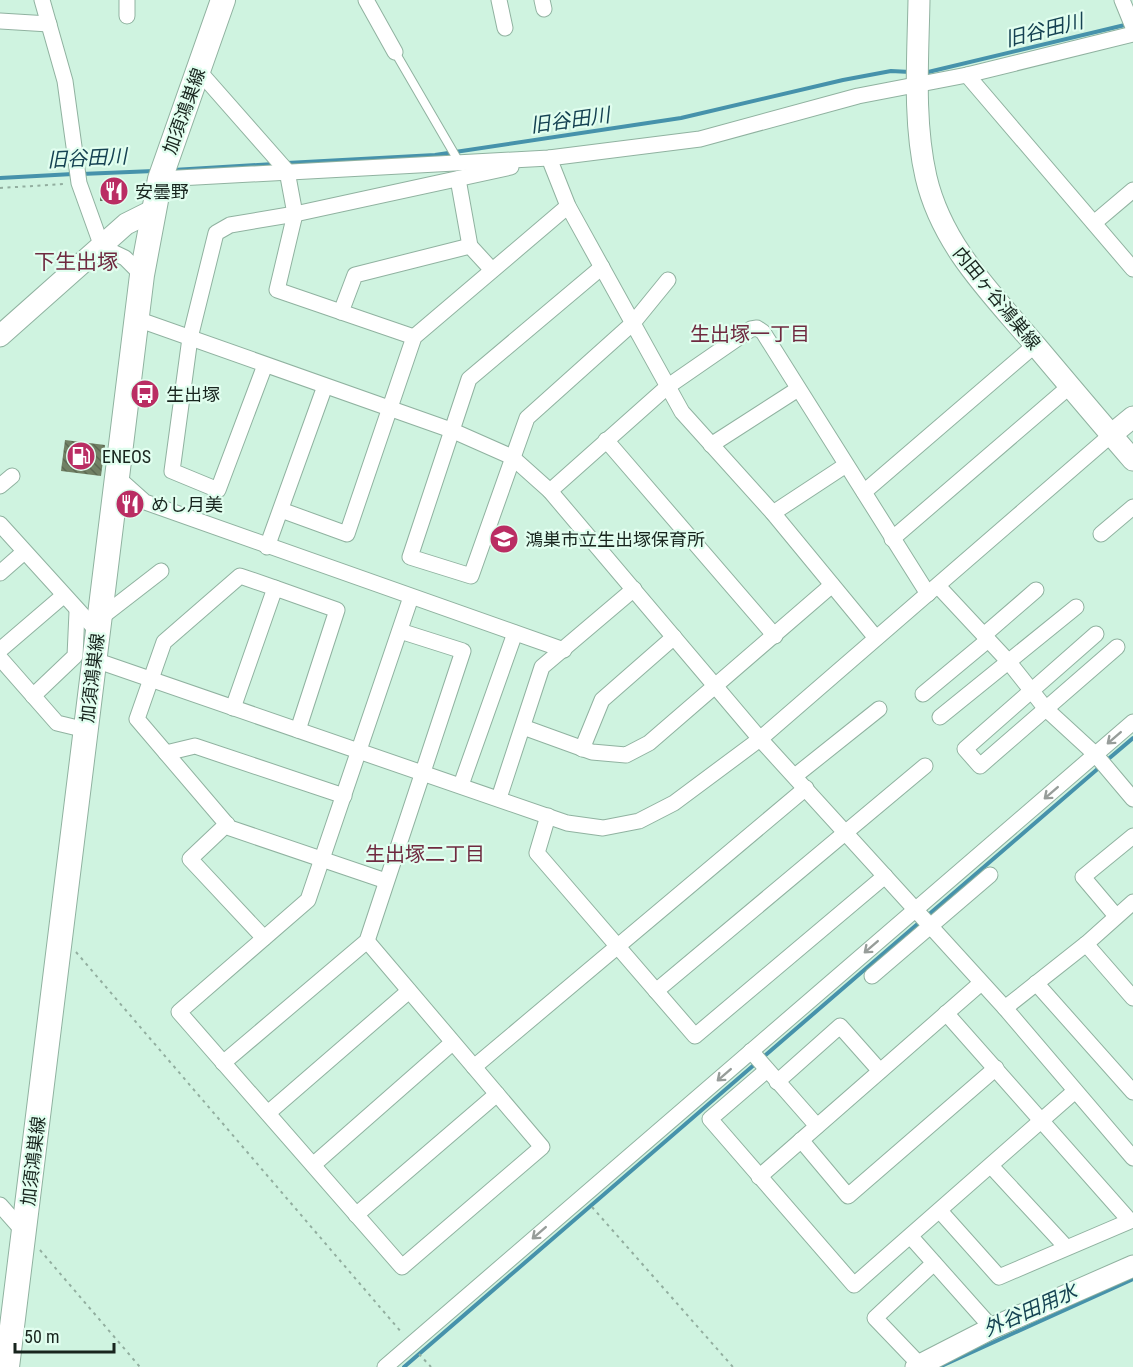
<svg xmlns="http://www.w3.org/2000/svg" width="1133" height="1367" viewBox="0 0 1133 1367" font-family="'Roboto Condensed','Noto Sans JP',sans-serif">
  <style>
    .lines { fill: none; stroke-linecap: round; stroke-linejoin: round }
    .stream { stroke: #4692ab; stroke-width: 4 }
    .building { fill: url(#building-back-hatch) }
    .lane-casing { stroke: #90b2a0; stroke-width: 10 }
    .street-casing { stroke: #90b2a0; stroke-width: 17 }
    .secondary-casing { stroke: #90b2a0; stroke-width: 23 }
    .primary-casing { stroke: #90b2a0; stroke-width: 26 }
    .path { stroke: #92ae9f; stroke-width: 2; stroke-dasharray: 3 4.5; stroke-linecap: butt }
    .lane { stroke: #fff; stroke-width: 8 }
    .street { stroke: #fff; stroke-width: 15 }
    .secondary { stroke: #fff; stroke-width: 21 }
    .primary { stroke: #fff; stroke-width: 24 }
    .oneway { stroke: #979d9a }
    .labels { text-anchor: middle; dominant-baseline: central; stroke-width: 4.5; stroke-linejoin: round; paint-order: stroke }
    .street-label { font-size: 18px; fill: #18251e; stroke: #e1feef }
    .poi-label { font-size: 18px; fill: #18251e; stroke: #e1feef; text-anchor: start }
    .water-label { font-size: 20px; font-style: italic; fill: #154252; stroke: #e1feef }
    .neighbourhood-label { font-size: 20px; fill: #6f2a40; stroke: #e1feef }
    .quarter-label { font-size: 21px; fill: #6f2a40; stroke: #e1feef }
  </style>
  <defs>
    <pattern id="building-back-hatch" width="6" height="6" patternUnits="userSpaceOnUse" patternTransform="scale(1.5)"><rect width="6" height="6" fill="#718064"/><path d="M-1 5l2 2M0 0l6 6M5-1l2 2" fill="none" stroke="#5c6952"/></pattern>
  </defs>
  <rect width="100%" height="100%" fill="#cff3e0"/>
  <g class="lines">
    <!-- stream -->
    <g class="stream">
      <path d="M 924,73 L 1129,24"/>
      <path d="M 287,163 L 435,155 L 681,118 L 843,80 L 891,71 L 910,72"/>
      <path d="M 173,170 L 274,164"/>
      <path d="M 81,174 L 154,171"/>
      <path d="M 0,178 L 73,174"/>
      <path d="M 1106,761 L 1133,738"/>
      <path d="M 927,916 L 1101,766"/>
      <path d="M 761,1059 L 921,921"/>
      <path d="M 404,1367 L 755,1064"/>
      <path d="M 939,1367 L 1133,1279"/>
    </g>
  </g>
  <!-- building -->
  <g class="building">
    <path d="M 125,184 L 126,200 L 100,201 L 101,185 Z"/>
    <path d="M 65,440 L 105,445 L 101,476 L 61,471 Z"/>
  </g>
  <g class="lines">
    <!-- lane casing -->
    <g class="lane-casing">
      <path id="lane" d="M 395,52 L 459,162"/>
    </g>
    <!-- street casing -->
    <g class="street-casing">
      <g id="street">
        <path d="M 42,0 L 65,81 L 79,183 L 102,247 L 125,258 L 142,275"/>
        <path d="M 366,0 L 395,52"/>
        <path d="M 499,0 L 505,28"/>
        <path d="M 542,0 L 544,9"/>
        <path d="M 1122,0 L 1133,27"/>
        <path d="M 127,16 L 127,0"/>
        <path d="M 0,21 L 49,24"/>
        <path d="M 198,70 L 287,171 L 295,214 L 277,290 L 414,337"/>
        <path d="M 967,75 L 1133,269"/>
        <path d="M 549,158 L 568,206 L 682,412 L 773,513 L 876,638"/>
        <path d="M 160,179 L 549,158 L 700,139 L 858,96 L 967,75 L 1133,34"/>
        <path d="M 458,179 L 470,246 L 492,270"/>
        <path d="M 1094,223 L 1133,190"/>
        <path d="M 602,267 L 469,379 L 410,557 L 471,576 L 527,418 L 633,323 L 668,280"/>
        <path d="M 341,312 L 355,275 L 470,246"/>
        <path d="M 137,319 L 451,430 L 512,457 L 550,491 L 760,739 L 1005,1008 L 1133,1158"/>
        <path d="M 265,365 L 218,490 L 172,471 L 190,338 L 216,233 L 230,225 L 295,214 L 511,167"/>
        <path d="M 606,440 L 775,636"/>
        <path d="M 711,445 L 798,389"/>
        <path d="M 117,477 L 145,502 L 564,650"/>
        <path d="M 0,486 L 12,476"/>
        <path d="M 550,491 L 667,387 L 751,329 L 757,328 L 763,332 L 928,594"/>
        <path d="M 864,492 L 1035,345"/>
        <path d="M 281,510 L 347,534 L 414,337 L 568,206"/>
        <path d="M 773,513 L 846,465"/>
        <path d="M 0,524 L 98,632"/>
        <path d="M 1101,534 L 1133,507"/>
        <path d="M 892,539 L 1070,386"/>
        <path d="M 267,547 L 325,386"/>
        <path d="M 0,573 L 24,552"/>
        <path d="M 938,586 L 1008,661 L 1046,709 L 1095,754 L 1133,799"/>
        <path d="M 275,588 L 240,576 L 164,642 L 137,719 L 230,828 L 386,881"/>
        <path d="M 99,619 L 161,571"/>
        <path d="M 1096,634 L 965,749 L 980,766 L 1117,647"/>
        <path d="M 984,635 L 1036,590"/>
        <path d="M 0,650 L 63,596"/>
        <path d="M 0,658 L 57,723 L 86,730"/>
        <path d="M 95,660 L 567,823 L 603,828 L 639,821 L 674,803 L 760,739 L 1111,435"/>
        <path d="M 923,694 L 988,640"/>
        <path d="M 33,696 L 75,656 L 77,612"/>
        <path d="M 233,708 L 275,588 L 337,610 L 298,730"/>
        <path d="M 940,717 L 1076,607"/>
        <path d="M 523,727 L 592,752 L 626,755 L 649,743 L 832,585"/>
        <path d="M 582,749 L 602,700 L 674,637"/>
        <path d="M 166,753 L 195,746 L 344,796"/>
        <path d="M 795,776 L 879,709"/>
        <path d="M 461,785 L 515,633"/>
        <path d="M 499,798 L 542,667 L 634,589"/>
        <path d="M 548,816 L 537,853 L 695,1036 L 885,876"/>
        <path d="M 227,824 L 190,859 L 264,938"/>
        <path d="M 1116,916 L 1083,877 L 1133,836"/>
        <path d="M 367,941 L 542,1147 L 402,1267 L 179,1012 L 308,900 L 411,597"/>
        <path d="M 1086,944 L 1133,998"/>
        <path d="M 872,976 L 990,875"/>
        <path d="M 1036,983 L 1133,1092"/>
        <path d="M 656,991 L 925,766"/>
        <path d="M 1005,1008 L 1086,944 L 1133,902"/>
        <path d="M 751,1051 L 817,1126"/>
        <path d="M 223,1063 L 367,941 L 463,651 L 400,631"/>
        <path d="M 474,1067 L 806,788"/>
        <path d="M 767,1070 L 710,1119 L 854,1285 L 1075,1091"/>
        <path d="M 777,1082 L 840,1026 L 880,1071"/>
        <path d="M 268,1113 L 409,991"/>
        <path d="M 801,1140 L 848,1196 L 996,1068"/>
        <path d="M 313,1165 L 452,1043"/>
        <path d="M 991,1166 L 1066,1247"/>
        <path d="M 759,1177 L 981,983"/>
        <path d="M 0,1205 L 24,1232"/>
        <path d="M 940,1211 L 999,1277 L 1130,1221 L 946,1013"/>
        <path d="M 356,1215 L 497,1094"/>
        <path d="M 911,1237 L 992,1328"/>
        <path d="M 920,1365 L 875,1318 L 934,1263"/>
        <path d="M 385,1367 L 1133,722"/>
      </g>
    </g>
    <!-- secondary casing -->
    <g class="secondary-casing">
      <g id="secondary">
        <path d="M 919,0 C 918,58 913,120 926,177 C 942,246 992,294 1036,346 C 1068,384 1100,422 1133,460"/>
        <path d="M 0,336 L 126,224 L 152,211"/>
        <path d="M 1111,435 L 1133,417"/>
        <path d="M 916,1367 L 992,1328 L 1133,1266"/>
      </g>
    </g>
    <!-- primary casing -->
    <g class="primary-casing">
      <path id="primary" d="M 7,1367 L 142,275 L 160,179 L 223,0"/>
    </g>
    <!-- path -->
    <g class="path">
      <path d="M 0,188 L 64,184"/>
      <path d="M 76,952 L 402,1333"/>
      <path d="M 592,1207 L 733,1367"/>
      <path d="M 40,1250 L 140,1367"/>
      <path d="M 419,1354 L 431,1367"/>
    </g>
    <!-- lane -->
    <use href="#lane" class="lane"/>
    <!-- street -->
    <use href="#street" class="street"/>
    <!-- secondary -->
    <use href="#secondary" class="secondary"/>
    <!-- primary -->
    <use href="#primary" class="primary"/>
  </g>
  <!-- one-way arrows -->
  <defs><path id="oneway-shaft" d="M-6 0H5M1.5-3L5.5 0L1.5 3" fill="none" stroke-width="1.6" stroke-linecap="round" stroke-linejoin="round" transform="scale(1.5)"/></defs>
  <g class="oneway">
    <use href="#oneway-shaft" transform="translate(1114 738) rotate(139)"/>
    <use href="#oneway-shaft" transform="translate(1051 793) rotate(139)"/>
    <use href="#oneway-shaft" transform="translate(871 947) rotate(139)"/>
    <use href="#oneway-shaft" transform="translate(724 1075) rotate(139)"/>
    <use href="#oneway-shaft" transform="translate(539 1233) rotate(139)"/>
  </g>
  <!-- icons -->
  <defs>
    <g id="restaurant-disc" transform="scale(1.5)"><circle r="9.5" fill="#ba2d63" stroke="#e1feef"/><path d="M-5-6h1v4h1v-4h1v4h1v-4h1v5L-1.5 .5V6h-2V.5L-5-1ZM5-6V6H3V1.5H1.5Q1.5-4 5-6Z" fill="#fff"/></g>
    <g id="bus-disc" transform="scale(1.5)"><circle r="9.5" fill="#ba2d63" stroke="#e1feef"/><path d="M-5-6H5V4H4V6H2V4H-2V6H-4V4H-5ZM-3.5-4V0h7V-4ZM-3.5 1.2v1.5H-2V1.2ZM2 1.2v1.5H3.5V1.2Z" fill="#fff"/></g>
    <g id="fuel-disc" transform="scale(1.5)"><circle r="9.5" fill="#ba2d63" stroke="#e1feef"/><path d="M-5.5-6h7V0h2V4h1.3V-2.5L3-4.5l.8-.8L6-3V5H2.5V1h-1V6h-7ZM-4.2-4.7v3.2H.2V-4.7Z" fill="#fff"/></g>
    <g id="school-disc" transform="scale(1.5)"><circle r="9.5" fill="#ba2d63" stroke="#e1feef"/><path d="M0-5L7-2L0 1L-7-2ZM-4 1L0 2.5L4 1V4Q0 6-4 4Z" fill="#fff"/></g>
  </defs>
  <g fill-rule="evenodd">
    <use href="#restaurant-disc" x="114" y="191"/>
    <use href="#bus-disc" x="145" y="394"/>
    <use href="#fuel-disc" x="81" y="456"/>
    <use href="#restaurant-disc" x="130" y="504"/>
    <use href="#school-disc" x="504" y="539"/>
  </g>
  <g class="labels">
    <!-- street labels -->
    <g class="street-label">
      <text transform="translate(184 111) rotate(-70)">加須鴻巣線</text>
      <text transform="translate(997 298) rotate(51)">内田ヶ谷鴻巣線</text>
      <text transform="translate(92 678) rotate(-83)">加須鴻巣線</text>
      <text transform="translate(33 1161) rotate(-83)">加須鴻巣線</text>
    </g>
    <!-- poi labels -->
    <g class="poi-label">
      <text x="135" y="191">安曇野</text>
      <text x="166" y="394">生出塚</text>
      <text x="102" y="456">ENEOS</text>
      <text x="151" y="504">めし月美</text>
      <text x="525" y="539">鴻巣市立生出塚保育所</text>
    </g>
    <!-- water labels -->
    <g class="water-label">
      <text transform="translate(1044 30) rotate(-14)">旧谷田川</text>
      <text transform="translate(570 120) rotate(-8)">旧谷田川</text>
      <text transform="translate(87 158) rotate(-3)">旧谷田川</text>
      <text transform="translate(1030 1310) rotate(-24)">外谷田用水</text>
    </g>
    <!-- neighbourhood labels -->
    <g class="neighbourhood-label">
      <text x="750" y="334">生出塚一丁目</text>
      <text x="425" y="854">生出塚二丁目</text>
    </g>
    <!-- quarter labels -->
    <g class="quarter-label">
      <text x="76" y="262">下生出塚</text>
    </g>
  </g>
  <!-- scale -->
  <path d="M15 1343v9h99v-9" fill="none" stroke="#18251e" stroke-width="3"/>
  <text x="24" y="1343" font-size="18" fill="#18251e" stroke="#e1feef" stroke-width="4.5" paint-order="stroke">50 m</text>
</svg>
